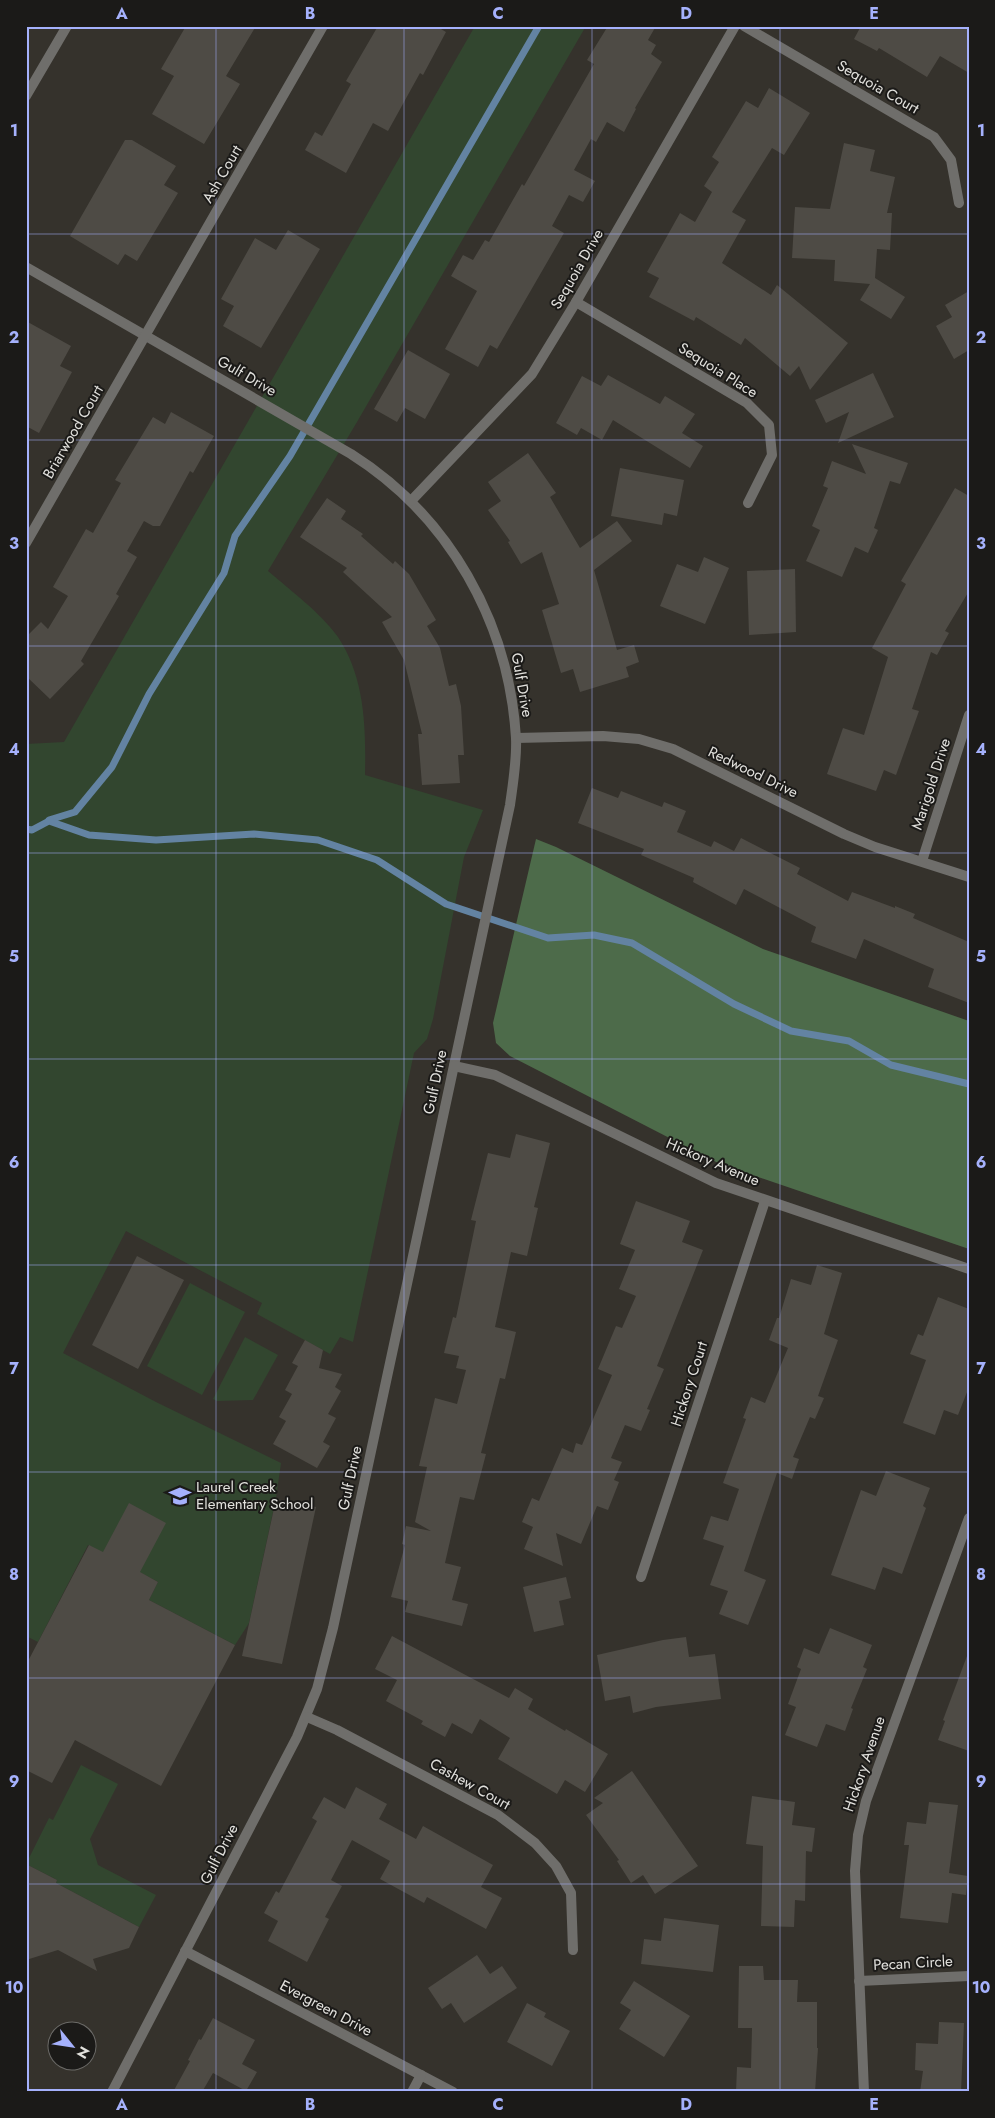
<svg xmlns="http://www.w3.org/2000/svg" width="995" height="2118" viewBox="0 0 995 2118" font-family="Jost,sans-serif">
  <style>
    .green { fill: #32462f }
    .forest { fill: #4d6b4a }
    .lines { fill: none; stroke-linecap: round; stroke-linejoin: round }
    .stream { stroke: #6383a2; stroke-width: 7 }
    .building { fill: #4e4b45 }
    .minor { stroke: #6f6e6b; stroke-width: 10 }
    .tertiary { stroke: #6f6e6b; stroke-width: 10 }
    .grid { fill: none; stroke: #a5b1fc; stroke-width: 1; stroke-opacity: 0.55 }
    .labels { text-anchor: middle; dominant-baseline: central; stroke-width: 4; stroke-linejoin: round; paint-order: stroke }
    .street-label { font-size: 15px; fill: #e2e1dd; stroke: #1b1a18 }
    .poi-label { font-size: 15px; fill: #e2e1dd; stroke: #1b1a18; text-anchor: start }
    .neatline { fill: none; stroke: #a5b1fc; stroke-width: 2 }
    .grid-label { font-size: 16px; text-anchor: middle; font-weight: bold; fill: #a5b1fc }
  </style>
  <rect width="100%" height="100%" fill="#35322c"/>
  <!-- green -->
  <g class="green">
    <path d="M 475,26 L 586,26 L 357,422 L 268,571 C 290,590 321,613 338,637 C 365,678 366,727 365,775 L 483,810 L 464,857 L 433,1019 L 427,1039 L 414,1053 L 353,1342 L 340,1337 L 330,1354 L 257,1314 L 262,1303 L 126,1231 L 63,1353 L 156,1402 L 281,1463 L 276,1498 L 249,1623 L 235,1645 L 149,1600 L 158,1582 L 88,1545 L 38,1642 L 26,1636 L 26,744 L 64,742 Z"/>
    <path d="M 190,1283 L 245,1312 L 202,1395 L 147,1366 Z"/>
    <path d="M 245,1337 L 278,1355 L 253,1400 L 217,1401 L 213,1399 Z"/>
    <path d="M 81,1765 L 118,1784 L 90,1839 L 98,1865 L 156,1895 L 139,1927 L 56,1883 L 57,1880 L 26,1864 L 49,1818 L 53,1820 Z"/>
  </g>
  <!-- forest -->
  <path class="forest" d="M 536,839 L 556,847 L 763,949 L 969,1021 L 969,1249 L 720,1164 L 510,1056 L 496,1043 L 493,1023 Z"/>
  <g class="lines">
    <!-- stream -->
    <g class="stream">
      <path d="M 49,820 L 75,812 L 112,767 L 149,694 L 224,573 L 235,536 L 290,456 L 539,26"/>
      <path d="M 26,829 L 32,830 L 49,821 L 89,835 L 156,840 L 254,834 L 318,840 L 377,860 L 446,904 L 548,938 L 594,935 L 632,943 L 734,1004 L 791,1031 L 849,1041 L 891,1065 L 969,1084"/>
    </g>
  </g>
  <!-- building -->
  <g class="building">
    <path d="M 186,26 L 256,26 L 226,76 L 240,84 L 204,144 L 152,114 L 174,76 L 161,69 Z"/>
    <path d="M 378,26 L 436,26 L 446,32 L 423,75 L 420,73 L 388,131 L 373,123 L 346,173 L 305,150 L 315,132 L 322,136 L 351,84 L 346,81 Z"/>
    <path d="M 608,26 L 656,26 L 648,40 L 656,45 L 651,54 L 662,62 L 635,108 L 636,109 L 624,132 L 607,122 L 596,142 L 591,139 L 574,170 L 595,181 L 583,202 L 569,195 L 552,226 L 564,233 L 497,349 L 490,345 L 478,367 L 445,349 L 477,291 L 451,276 L 463,255 L 473,260 L 485,240 L 489,242 L 522,184 L 524,186 L 594,64 L 587,60 Z"/>
    <path d="M 861,26 L 969,26 L 969,73 L 940,56 L 927,77 L 879,48 L 877,51 L 854,39 Z"/>
    <path d="M 769,88 L 810,113 L 784,155 L 772,148 L 732,212 L 746,220 L 722,263 L 771,295 L 777,285 L 848,343 L 810,390 L 799,366 L 790,376 L 745,338 L 741,345 L 696,317 L 694,321 L 649,297 L 659,278 L 647,272 L 680,213 L 695,222 L 712,192 L 704,186 L 719,162 L 712,157 L 746,101 L 758,108 Z"/>
    <path d="M 125,140 L 132,140 L 176,166 L 164,185 L 178,193 L 137,261 L 125,254 L 118,265 L 70,236 Z"/>
    <path d="M 844,143 L 875,150 L 870,171 L 895,177 L 887,213 L 892,213 L 890,250 L 877,249 L 875,278 L 905,297 L 891,319 L 860,300 L 870,284 L 834,281 L 835,260 L 792,258 L 795,207 L 830,209 Z"/>
    <path d="M 288,230 L 320,249 L 261,348 L 223,326 L 234,306 L 221,299 L 255,238 L 276,250 Z"/>
    <path d="M 969,291 L 969,350 L 954,359 L 936,326 L 952,317 L 945,305 Z"/>
    <path d="M 26,321 L 71,346 L 60,366 L 72,372 L 39,433 L 26,426 Z"/>
    <path d="M 408,350 L 450,374 L 425,419 L 405,408 L 397,422 L 374,409 Z"/>
    <path d="M 873,373 L 894,417 L 838,443 L 849,412 L 826,423 L 815,400 Z"/>
    <path d="M 608,375 L 660,404 L 665,396 L 695,414 L 682,433 L 703,446 L 690,468 L 613,420 L 602,440 L 581,428 L 577,435 L 556,423 L 582,376 L 601,386 Z"/>
    <path d="M 171,412 L 214,436 L 193,473 L 190,471 L 160,526 L 153,526 L 144,521 L 127,551 L 137,557 L 116,594 L 119,596 L 81,661 L 84,664 L 50,699 L 26,676 L 26,637 L 41,622 L 48,629 L 68,596 L 53,587 L 86,529 L 93,533 L 121,483 L 115,480 L 153,417 L 165,424 Z"/>
    <path d="M 852,444 L 908,463 L 900,484 L 890,481 L 874,528 L 878,530 L 868,553 L 855,547 L 842,577 L 806,561 L 820,530 L 812,526 L 828,488 L 823,486 L 832,461 L 866,474 Z"/>
    <path d="M 528,453 L 556,493 L 550,497 L 580,548 L 617,521 L 632,541 L 594,570 L 617,650 L 634,645 L 639,662 L 626,667 L 629,677 L 580,692 L 573,669 L 561,673 L 542,610 L 559,604 L 542,552 L 521,564 L 508,542 L 510,541 L 488,510 L 501,501 L 488,482 Z"/>
    <path d="M 620,468 L 684,480 L 677,516 L 664,513 L 662,525 L 611,516 Z"/>
    <path d="M 955,488 L 969,496 L 969,591 L 945,631 L 949,633 L 937,655 L 931,652 L 912,709 L 919,711 L 896,775 L 884,770 L 876,791 L 827,774 L 843,728 L 864,735 L 888,657 L 872,648 L 906,584 L 901,581 Z"/>
    <path d="M 327,498 L 346,511 L 341,519 L 363,534 L 361,536 L 393,564 L 395,561 L 409,574 L 436,620 L 427,626 L 440,648 L 449,686 L 456,684 L 461,706 L 464,755 L 458,755 L 460,783 L 422,785 L 418,734 L 422,734 L 404,660 L 382,622 L 392,617 L 343,572 L 347,568 L 300,537 Z"/>
    <path d="M 704,557 L 729,568 L 705,624 L 660,606 L 677,564 L 698,572 Z"/>
    <path d="M 795,569 L 796,632 L 749,635 L 747,571 Z"/>
    <path d="M 592,788 L 618,798 L 621,791 L 662,807 L 664,802 L 686,811 L 677,832 L 711,847 L 714,841 L 734,851 L 741,838 L 800,868 L 797,874 L 848,901 L 852,892 L 895,908 L 895,906 L 915,914 L 913,918 L 969,942 L 969,1003 L 928,987 L 934,969 L 864,939 L 856,959 L 811,942 L 816,927 L 744,889 L 736,905 L 693,882 L 694,878 L 641,855 L 644,849 L 578,823 Z"/>
    <path d="M 516,1134 L 550,1143 L 534,1207 L 538,1208 L 527,1256 L 511,1252 L 495,1327 L 516,1332 L 505,1379 L 500,1378 L 481,1453 L 486,1454 L 474,1500 L 460,1497 L 445,1563 L 461,1567 L 452,1600 L 468,1604 L 462,1626 L 405,1612 L 408,1601 L 391,1597 L 405,1545 L 402,1544 L 406,1526 L 431,1531 L 415,1522 L 427,1467 L 419,1466 L 435,1398 L 457,1404 L 466,1370 L 456,1368 L 459,1356 L 444,1353 L 453,1317 L 456,1318 L 476,1221 L 471,1220 L 488,1153 L 510,1158 Z"/>
    <path d="M 636,1201 L 690,1221 L 682,1242 L 703,1250 L 657,1366 L 664,1369 L 647,1409 L 650,1410 L 641,1431 L 625,1425 L 611,1458 L 622,1462 L 614,1480 L 619,1482 L 608,1510 L 597,1506 L 581,1544 L 556,1533 L 563,1566 L 524,1549 L 533,1527 L 522,1522 L 532,1498 L 539,1501 L 562,1448 L 573,1453 L 576,1443 L 582,1445 L 612,1375 L 598,1369 L 616,1326 L 622,1328 L 636,1296 L 619,1289 L 635,1250 L 620,1244 Z"/>
    <path d="M 137,1256 L 184,1280 L 138,1369 L 92,1345 Z"/>
    <path d="M 817,1265 L 842,1273 L 824,1334 L 838,1340 L 818,1396 L 824,1398 L 815,1419 L 810,1417 L 793,1457 L 799,1459 L 792,1479 L 777,1473 L 744,1571 L 766,1580 L 748,1625 L 719,1614 L 728,1591 L 710,1585 L 724,1546 L 703,1539 L 711,1516 L 728,1521 L 739,1489 L 723,1483 L 746,1419 L 743,1418 L 751,1397 L 765,1403 L 788,1348 L 769,1340 L 777,1318 L 779,1318 L 791,1279 L 811,1285 Z"/>
    <path d="M 938,1297 L 969,1309 L 969,1387 L 958,1415 L 944,1410 L 935,1435 L 903,1423 L 926,1360 L 910,1354 L 918,1334 L 923,1336 Z"/>
    <path d="M 305,1340 L 323,1350 L 319,1368 L 342,1374 L 335,1387 L 341,1391 L 328,1414 L 336,1418 L 323,1442 L 330,1446 L 317,1468 L 273,1444 L 286,1421 L 279,1417 L 292,1394 L 285,1390 L 298,1366 L 292,1363 Z"/>
    <path d="M 886,1471 L 930,1488 L 923,1506 L 926,1508 L 902,1574 L 883,1567 L 875,1590 L 831,1575 L 861,1490 L 876,1496 Z"/>
    <path d="M 276,1499 L 316,1507 L 282,1664 L 242,1656 Z"/>
    <path d="M 129,1503 L 166,1523 L 140,1572 L 158,1582 L 149,1600 L 235,1645 L 161,1786 L 75,1740 L 52,1783 L 26,1770 L 26,1665 L 89,1545 L 103,1552 Z"/>
    <path d="M 566,1577 L 571,1598 L 559,1601 L 564,1625 L 534,1632 L 523,1587 Z"/>
    <path d="M 830,1628 L 872,1645 L 863,1667 L 867,1669 L 851,1708 L 853,1709 L 845,1731 L 826,1724 L 817,1747 L 785,1735 L 796,1707 L 788,1704 L 801,1669 L 797,1667 L 804,1648 L 819,1654 Z"/>
    <path d="M 392,1636 L 509,1698 L 515,1688 L 533,1699 L 528,1709 L 565,1731 L 566,1729 L 608,1754 L 585,1792 L 565,1780 L 557,1794 L 498,1759 L 510,1738 L 480,1719 L 472,1734 L 452,1723 L 445,1737 L 421,1724 L 423,1721 L 386,1701 L 397,1680 L 375,1669 Z"/>
    <path d="M 686,1637 L 689,1657 L 715,1654 L 721,1699 L 656,1707 L 633,1713 L 630,1696 L 605,1701 L 597,1655 L 663,1640 Z"/>
    <path d="M 967,1656 L 969,1657 L 969,1751 L 938,1740 L 945,1721 L 943,1720 Z"/>
    <path d="M 632,1771 L 698,1866 L 655,1894 L 643,1875 L 631,1883 L 617,1861 L 619,1860 L 586,1815 L 603,1803 L 594,1798 Z"/>
    <path d="M 356,1787 L 387,1804 L 379,1819 L 416,1839 L 423,1826 L 493,1865 L 481,1887 L 502,1898 L 486,1929 L 427,1897 L 424,1903 L 380,1879 L 390,1861 L 352,1840 L 331,1880 L 342,1886 L 325,1917 L 329,1919 L 307,1962 L 268,1941 L 278,1921 L 264,1913 L 276,1891 L 279,1893 L 317,1821 L 312,1818 L 324,1797 L 345,1809 Z"/>
    <path d="M 752,1796 L 795,1802 L 792,1825 L 815,1828 L 812,1852 L 806,1851 L 805,1901 L 795,1900 L 794,1927 L 761,1926 L 763,1846 L 746,1844 Z"/>
    <path d="M 929,1802 L 958,1805 L 949,1873 L 968,1876 L 966,1895 L 952,1893 L 948,1923 L 900,1918 L 909,1845 L 904,1845 L 907,1822 L 926,1824 Z"/>
    <path d="M 26,1864 L 57,1880 L 56,1883 L 139,1927 L 129,1948 L 93,1959 L 97,1971 L 58,1950 L 26,1960 Z"/>
    <path d="M 664,1918 L 719,1925 L 713,1972 L 641,1964 L 644,1939 L 661,1941 Z"/>
    <path d="M 477,1955 L 490,1974 L 502,1966 L 517,1988 L 464,2023 L 451,2003 L 442,2009 L 428,1988 Z"/>
    <path d="M 739,1966 L 763,1966 L 764,1980 L 798,1980 L 797,2002 L 817,2002 L 817,2048 L 818,2048 L 815,2092 L 736,2092 L 737,2067 L 751,2068 L 752,2028 L 738,2028 Z"/>
    <path d="M 634,1981 L 690,2016 L 664,2057 L 619,2029 L 631,2010 L 620,2003 Z"/>
    <path d="M 527,2003 L 546,2013 L 544,2017 L 570,2031 L 552,2066 L 507,2042 Z"/>
    <path d="M 213,2018 L 255,2040 L 242,2064 L 257,2072 L 246,2091 L 213,2073 L 202,2092 L 173,2092 L 190,2061 L 188,2060 L 199,2039 L 201,2040 Z"/>
    <path d="M 939,2022 L 964,2023 L 961,2092 L 920,2092 L 923,2071 L 915,2070 L 916,2043 L 938,2044 Z"/>
  </g>
  <g class="lines">
    <!-- minor -->
    <g class="minor">
      <path d="M 744,26 L 934,137 L 951,160 L 959,203"/>
      <path d="M 26,267 L 351,454 C 449,516 509,622 516,738 C 517,760 513,783 510,805 L 333,1628 L 317,1689 L 297,1737 L 112,2092"/>
      <path d="M 576,302 L 747,403 L 769,425 L 772,455 L 748,503"/>
      <path d="M 411,501 L 532,374 L 576,302 L 735,26"/>
      <path d="M 26,543 L 323,26"/>
      <path d="M 516,738 L 603,736 L 639,739 L 673,749 L 844,834 L 875,847 L 969,877"/>
      <path d="M 922,861 L 969,715"/>
      <path d="M 454,1066 L 495,1075 L 716,1183 L 969,1269"/>
      <path d="M 641,1577 L 765,1201"/>
      <path d="M 307,1717 L 337,1730 L 498,1815 L 535,1843 L 556,1866 L 571,1893 L 573,1950"/>
      <path d="M 185,1951 L 453,2092"/>
      <path d="M 859,1981 L 969,1976"/>
      <path d="M 412,2092 L 421,2075"/>
      <path d="M 864,2092 L 855,1871 L 858,1835 L 866,1801 L 969,1518"/>
    </g>
    <!-- tertiary -->
    <path class="tertiary" d="M 26,96 L 67,26"/>
  </g>
  <!-- grid -->
  <path class="grid" d="M 216,26 L 216,2092M 404,26 L 404,2092M 592,26 L 592,2092M 780,26 L 780,2092M 26,234 L 969,234M 26,440 L 969,440M 26,646 L 969,646M 26,853 L 969,853M 26,1059 L 969,1059M 26,1265 L 969,1265M 26,1472 L 969,1472M 26,1678 L 969,1678M 26,1884 L 969,1884"/>
  <!-- icons -->
  <defs>
    <g id="school-bare" transform="scale(1.725)"><path d="M0-5L7-2L0 1L-7-2ZM-4 1L0 2.5L4 1V4Q0 6-4 4Z" fill="#a5b1fc" stroke="#1b1a18" stroke-width="2.5" paint-order="stroke"/></g>
  </defs>
  <g fill-rule="evenodd">
    <use href="#school-bare" x="180" y="1496"/>
  </g>
  <g class="labels">
    <!-- street labels -->
    <g class="street-label">
      <text transform="translate(878 87) rotate(30)">Sequoia Court</text>
      <text transform="translate(222 174) rotate(-60)">Ash Court</text>
      <text transform="translate(577 269) rotate(-60)">Sequoia Drive</text>
      <text transform="translate(718 370) rotate(32)">Sequoia Place</text>
      <text transform="translate(247 376) rotate(30)">Gulf Drive</text>
      <text transform="translate(73 432) rotate(-60)">Briarwood Court</text>
      <text transform="translate(522 685) rotate(80)">Gulf Drive</text>
      <text transform="translate(753 772) rotate(26)">Redwood Drive</text>
      <text transform="translate(931 784) rotate(-72)">Marigold Drive</text>
      <text transform="translate(435 1082) rotate(-78)">Gulf Drive</text>
      <text transform="translate(713 1162) rotate(23)">Hickory Avenue</text>
      <text transform="translate(689 1384) rotate(-72)">Hickory Court</text>
      <text transform="translate(350 1478) rotate(-78)">Gulf Drive</text>
      <text transform="translate(864 1764) rotate(-71)">Hickory Avenue</text>
      <text transform="translate(470 1784) rotate(29)">Cashew Court</text>
      <text transform="translate(219 1854) rotate(-63)">Gulf Drive</text>
      <text transform="translate(913 1963) rotate(-3)">Pecan Circle</text>
      <text transform="translate(326 2008) rotate(28)">Evergreen Drive</text>
    </g>
    <!-- poi labels -->
    <g class="poi-label">
      <text x="196" y="1487">Laurel Creek<tspan x="196" dy="17">Elementary School</tspan></text>
    </g>
  </g>
  <!-- border -->
  <rect width="995" height="2118" fill="none" stroke="#1b1a18" stroke-width="55"/>
  <!-- north arrow -->
  <g transform="translate(72 2046) rotate(120)"><circle r="24" fill="#1b1a18" stroke="#6b6a67"/>
  <path d="M0-4L9 19L0 12L-9 19Z" fill="#a5b1fc"/>
  <text y="-8" font-size="14" font-weight="bold" text-anchor="middle" fill="#e2e1dd">N</text>
  </g>
  <rect x="28" y="28" width="940" height="2062" class="neatline"/>
  <g class="grid-label">
    <text x="122" y="19">A</text>
    <text x="310" y="19">B</text>
    <text x="498" y="19">C</text>
    <text x="686" y="19">D</text>
    <text x="874" y="19">E</text>
    <text x="14" y="136">1</text>
    <text x="981" y="136">1</text>
    <text x="14" y="343">2</text>
    <text x="981" y="343">2</text>
    <text x="14" y="549">3</text>
    <text x="981" y="549">3</text>
    <text x="14" y="755">4</text>
    <text x="981" y="755">4</text>
    <text x="14" y="962">5</text>
    <text x="981" y="962">5</text>
    <text x="14" y="1168">6</text>
    <text x="981" y="1168">6</text>
    <text x="14" y="1374">7</text>
    <text x="981" y="1374">7</text>
    <text x="14" y="1580">8</text>
    <text x="981" y="1580">8</text>
    <text x="14" y="1787">9</text>
    <text x="981" y="1787">9</text>
    <text x="14" y="1993">10</text>
    <text x="981" y="1993">10</text>
    <text x="122" y="2110">A</text>
    <text x="310" y="2110">B</text>
    <text x="498" y="2110">C</text>
    <text x="686" y="2110">D</text>
    <text x="874" y="2110">E</text>
  </g>
</svg>
